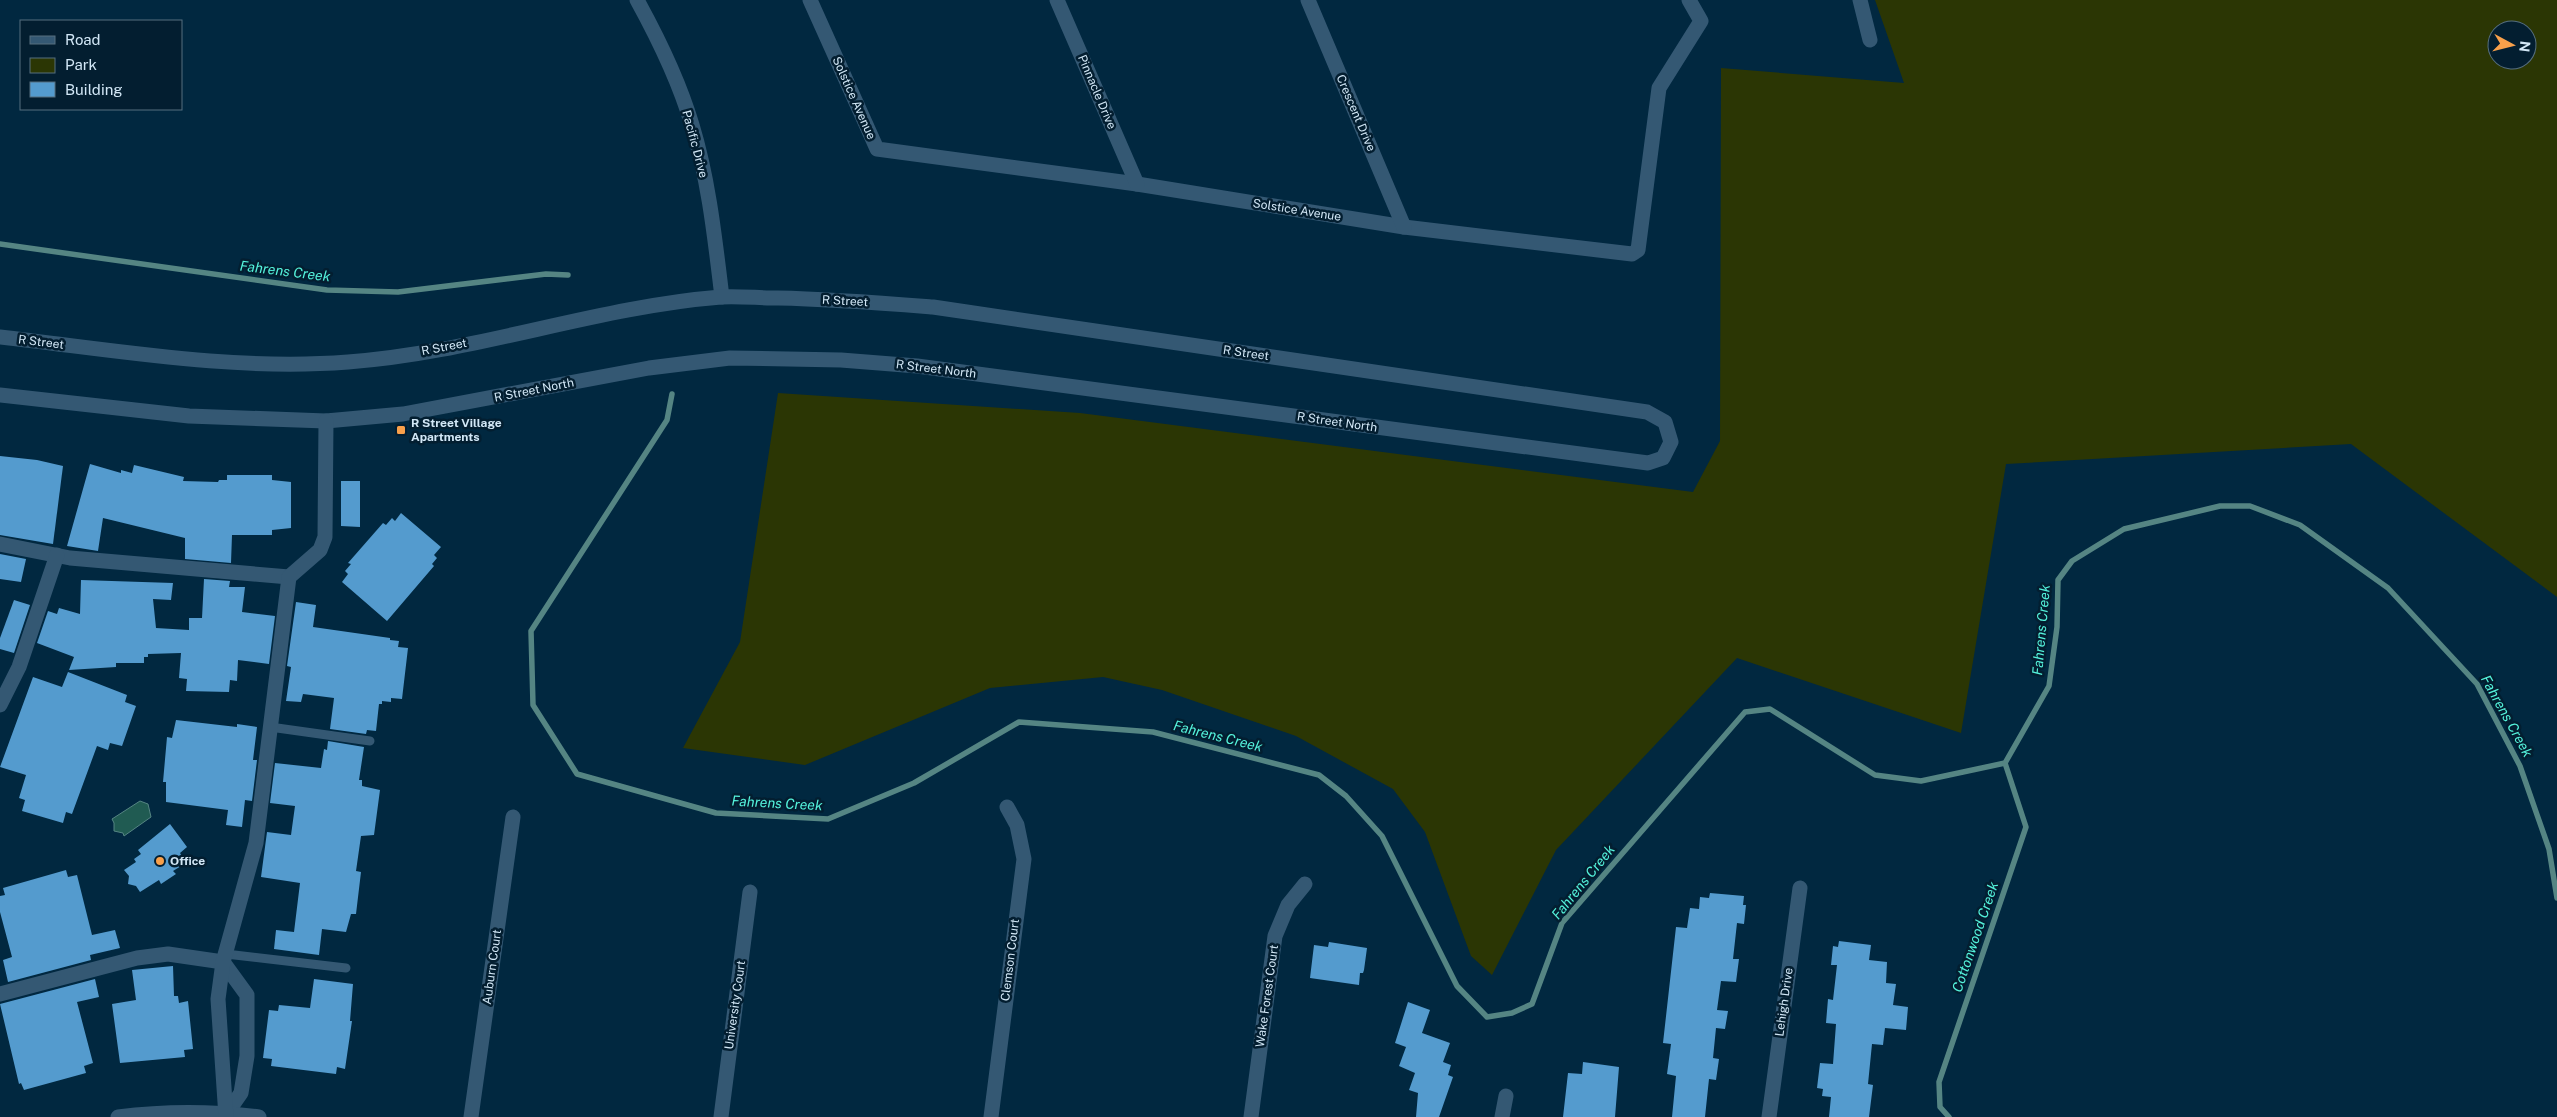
<svg xmlns="http://www.w3.org/2000/svg" width="2557" height="1117" viewBox="0 0 2557 1117" font-family="'Public Sans',sans-serif">
  <style>
    .green { fill: #2b3604; fill-rule: evenodd }
    .water { fill: #205b52; stroke: #558583 }
    .lines { fill: none; stroke-linecap: round; stroke-linejoin: round }
    .stream { stroke: #558583; stroke-width: 5.5 }
    .building { fill: #549bce }
    .lane { stroke: #345873; stroke-width: 9 }
    .street { stroke: #345873; stroke-width: 15 }
    .poi-dot { fill: #f8a04b; stroke: #031e30; stroke-width: 2 }
    .labels { text-anchor: middle; dominant-baseline: central; stroke-width: 5; stroke-linejoin: round; paint-order: stroke }
    .street-label { font-size: 12px; fill: #d2e7f6; stroke: #031e30 }
    .poi-label { font-size: 12px; font-weight: bold; fill: #d2e7f6; stroke: #031e30; text-anchor: start }
    .water-label { font-size: 14px; font-style: italic; fill: #54f2db; stroke: #031e30 }
  </style>
  <rect width="100%" height="100%" fill="#012840"/>
  <!-- green -->
  <path class="green" d="M 1875,0 L 2557,0 L 2557,597 L 2351,444 L 2006,464 L 1961,733 L 1737,658 L 1556,850 L 1492,975 L 1471,956 L 1425,832 L 1393,789 L 1296,736 L 1162,690 L 1103,677 L 990,688 L 805,765 L 683,748 L 740,642 L 778,393 L 1080,413 L 1693,492 L 1720,441 L 1721,68 L 1904,83 ZM 2497,30 L 2527,30 L 2527,60 L 2497,60 Z"/>
  <!-- water -->
  <path class="water" d="M 140,801 L 148,804 L 151,817 L 124,836 L 123,833 L 114,831 L 114,823 L 112,819 Z"/>
  <g class="lines">
    <!-- stream -->
    <g class="stream">
      <path d="M 0,244 L 327,290 L 398,292 L 546,274 L 568,275"/>
      <path d="M 672,394 L 667,420 L 531,631 L 533,705 L 577,774 L 716,813 L 828,819 L 914,783 L 1019,722 L 1153,732 L 1319,775 L 1346,796 L 1382,836 L 1457,986 L 1487,1017 L 1512,1013 L 1532,1004 L 1562,923 L 1745,712 L 1770,709 L 1875,775 L 1921,781 L 2005,763 L 2049,686 L 2057,627 L 2058,580 L 2072,561 L 2124,529 L 2220,506 L 2250,506 L 2300,525 L 2388,588 L 2477,684 L 2520,766 L 2549,849 L 2557,898"/>
      <path d="M 1949,1117 L 1940,1107 L 1939,1082 L 2026,827 L 2005,763"/>
    </g>
  </g>
  <!-- building -->
  <g class="building">
    <path d="M 0,456 L 37,460 L 63,466 L 53,544 L 0,535 Z"/>
    <path d="M 90,464 L 121,473 L 121,470 L 132,473 L 134,465 L 184,477 L 183,481 L 218,482 L 219,480 L 227,480 L 227,475 L 272,475 L 272,480 L 291,482 L 291,528 L 272,530 L 272,535 L 232,535 L 231,563 L 185,559 L 185,538 L 103,518 L 98,551 L 67,546 Z"/>
    <path d="M 341,481 L 360,481 L 360,527 L 341,526 Z"/>
    <path d="M 401,513 L 441,547 L 434,555 L 437,558 L 432,564 L 434,566 L 387,621 L 342,582 L 348,574 L 345,571 L 351,564 L 348,563 L 383,523 L 386,525 L 392,518 L 395,521 Z"/>
    <path d="M 0,554 L 26,559 L 21,582 L 0,579 Z"/>
    <path d="M 204,579 L 230,581 L 229,587 L 245,587 L 242,612 L 275,616 L 269,664 L 238,660 L 237,681 L 230,680 L 229,692 L 186,691 L 187,679 L 179,678 L 181,653 L 148,654 L 148,657 L 144,657 L 144,663 L 116,663 L 116,667 L 69,670 L 74,657 L 37,643 L 48,611 L 57,614 L 59,608 L 80,614 L 81,580 L 173,583 L 171,600 L 153,599 L 156,628 L 189,630 L 189,618 L 202,618 Z"/>
    <path d="M 14,600 L 30,605 L 14,653 L 0,649 L 0,638 Z"/>
    <path d="M 296,602 L 316,605 L 313,627 L 390,638 L 390,640 L 399,641 L 398,647 L 408,648 L 402,699 L 391,698 L 391,702 L 382,701 L 382,704 L 379,704 L 376,731 L 367,730 L 366,734 L 330,729 L 334,698 L 303,694 L 301,702 L 286,701 L 291,667 L 287,666 Z"/>
    <path d="M 68,672 L 127,695 L 125,702 L 136,706 L 122,746 L 110,743 L 108,750 L 97,746 L 72,814 L 66,812 L 63,823 L 22,811 L 25,800 L 19,798 L 26,775 L 0,767 L 33,677 L 62,687 Z"/>
    <path d="M 176,720 L 237,727 L 237,724 L 257,727 L 253,760 L 257,760 L 252,801 L 245,800 L 242,827 L 226,825 L 228,810 L 166,802 L 166,782 L 163,782 L 167,737 L 172,738 Z"/>
    <path d="M 328,741 L 364,747 L 359,780 L 362,780 L 362,786 L 380,790 L 374,835 L 361,836 L 356,871 L 361,872 L 356,914 L 351,914 L 346,932 L 322,929 L 319,955 L 274,949 L 276,930 L 294,932 L 300,883 L 261,877 L 267,832 L 291,835 L 295,806 L 270,803 L 275,763 L 321,768 L 324,749 L 327,750 Z"/>
    <path d="M 170,824 L 187,847 L 180,853 L 186,863 L 173,871 L 176,874 L 161,884 L 159,880 L 140,892 L 136,886 L 128,884 L 129,876 L 124,870 L 136,862 L 134,859 L 141,854 L 138,850 Z"/>
    <path d="M 66,870 L 68,877 L 77,875 L 92,935 L 115,930 L 120,948 L 90,955 L 91,960 L 8,982 L 3,960 L 12,957 L 0,912 L 0,896 L 5,895 L 3,888 Z"/>
    <path d="M 1710,893 L 1744,896 L 1743,905 L 1746,905 L 1744,924 L 1737,923 L 1733,959 L 1739,959 L 1736,982 L 1721,981 L 1717,1010 L 1728,1011 L 1725,1029 L 1716,1028 L 1713,1058 L 1719,1059 L 1716,1080 L 1709,1079 L 1705,1117 L 1672,1117 L 1676,1076 L 1667,1074 L 1671,1044 L 1663,1043 L 1676,927 L 1687,928 L 1690,908 L 1699,909 L 1700,897 L 1709,898 Z"/>
    <path d="M 1839,941 L 1871,945 L 1869,960 L 1887,962 L 1886,983 L 1896,984 L 1893,1005 L 1908,1007 L 1906,1030 L 1885,1028 L 1883,1045 L 1872,1044 L 1868,1084 L 1873,1085 L 1869,1117 L 1829,1117 L 1831,1097 L 1822,1096 L 1823,1089 L 1817,1088 L 1820,1063 L 1833,1064 L 1836,1024 L 1826,1023 L 1828,999 L 1833,1000 L 1837,965 L 1831,965 L 1833,946 L 1838,947 Z"/>
    <path d="M 1329,942 L 1367,948 L 1364,970 L 1363,973 L 1360,973 L 1359,985 L 1310,978 L 1314,945 L 1328,947 Z"/>
    <path d="M 173,966 L 174,996 L 178,996 L 179,1003 L 188,1001 L 193,1049 L 184,1050 L 185,1057 L 120,1063 L 112,1004 L 136,1000 L 132,970 Z"/>
    <path d="M 95,979 L 99,997 L 77,1002 L 93,1063 L 84,1066 L 86,1073 L 24,1090 L 21,1083 L 19,1084 L 0,1004 Z"/>
    <path d="M 314,979 L 353,984 L 350,1021 L 352,1021 L 345,1069 L 337,1067 L 336,1074 L 271,1066 L 272,1059 L 263,1058 L 269,1010 L 278,1011 L 279,1005 L 310,1008 Z"/>
    <path d="M 1408,1002 L 1430,1010 L 1422,1033 L 1450,1043 L 1443,1062 L 1451,1065 L 1448,1075 L 1453,1077 L 1439,1117 L 1416,1117 L 1418,1093 L 1409,1090 L 1415,1073 L 1399,1066 L 1406,1047 L 1395,1043 Z"/>
    <path d="M 1583,1062 L 1619,1067 L 1615,1117 L 1563,1117 L 1568,1073 L 1582,1074 Z"/>
  </g>
  <g class="lines">
    <!-- lane -->
    <g class="lane">
      <path d="M 270,727 L 370,741"/>
      <path d="M 226,954 L 346,968"/>
    </g>
    <!-- street -->
    <g class="street">
      <path d="M 637,0 C 659,40 679,81 692,125 C 709,181 715,240 722,297"/>
      <path d="M 810,0 L 877,149 L 1137,184 L 1404,227 L 1632,254 L 1638,250 L 1659,88 L 1701,21 L 1689,0"/>
      <path d="M 1057,0 L 1137,184"/>
      <path d="M 1308,0 L 1404,227"/>
      <path d="M 1860,0 L 1870,40"/>
      <path d="M 0,337 C 115,350 233,371 348,362 C 474,353 595,307 721,297 C 739,296 759,298 778,298 C 830,299 881,303 933,307 L 1647,412 L 1665,422 L 1671,442 L 1663,458 L 1648,463 L 917,366 L 841,360 L 730,358 L 649,368 L 403,414 L 326,421 L 189,416 L 0,395"/>
      <path d="M 0,544 L 70,558 L 289,577"/>
      <path d="M 0,705 L 19,667 L 57,555"/>
      <path d="M 0,994 L 137,958 L 168,954 L 223,962 L 247,995 L 247,1056 L 241,1093 L 227,1113"/>
      <path d="M 118,1117 C 165,1111 211,1111 259,1117"/>
      <path d="M 226,1117 L 218,999 L 223,962 L 256,843 L 289,577 L 320,550 L 325,537 L 326,421"/>
      <path d="M 471,1117 L 513,817"/>
      <path d="M 721,1117 L 750,892"/>
      <path d="M 991,1117 L 1024,859 L 1017,825 L 1007,807"/>
      <path d="M 1251,1117 L 1275,936 L 1288,905 L 1305,884"/>
      <path d="M 1502,1117 L 1506,1096"/>
      <path d="M 1769,1117 L 1800,888"/>
    </g>
  </g>
  <!-- markers -->
  <g class="poi-dot">
    <rect x="396" y="425" width="10" height="10" rx="2.5"/>
    <circle cx="160" cy="861" r="5"/>
  </g>
  <g class="labels">
    <!-- street labels -->
    <g class="street-label">
      <text transform="translate(1097 92) rotate(67)">Pinnacle Drive</text>
      <text transform="translate(854 98) rotate(66)">Solstice Avenue</text>
      <text transform="translate(1356 113) rotate(67)">Crescent Drive</text>
      <text transform="translate(695 144) rotate(75)">Pacific Drive</text>
      <text transform="translate(1297 210) rotate(9)">Solstice Avenue</text>
      <text transform="translate(845 301) rotate(3)">R Street</text>
      <text transform="translate(41 342) rotate(7)">R Street</text>
      <text transform="translate(444 347) rotate(-11)">R Street</text>
      <text transform="translate(1246 353) rotate(8)">R Street</text>
      <text transform="translate(936 369) rotate(7)">R Street North</text>
      <text transform="translate(534 390) rotate(-11)">R Street North</text>
      <text transform="translate(1337 422) rotate(8)">R Street North</text>
      <text transform="translate(1010 960) rotate(-83)">Clemson Court</text>
      <text transform="translate(492 967) rotate(-82)">Auburn Court</text>
      <text transform="translate(1267 996) rotate(-82)">Wake Forest Court</text>
      <text transform="translate(1784 1002) rotate(-82)">Lehigh Drive</text>
      <text transform="translate(735 1005) rotate(-82)">University Court</text>
    </g>
    <!-- poi labels -->
    <g class="poi-label">
      <text x="411" y="423">R Street Village<tspan x="411" dy="14">Apartments</tspan></text>
      <text x="170" y="861">Office</text>
    </g>
    <!-- water labels -->
    <g class="water-label">
      <text transform="translate(285 271) rotate(7)">Fahrens Creek</text>
      <text transform="translate(2041 630) rotate(-85)">Fahrens Creek</text>
      <text transform="translate(2507 716) rotate(61)">Fahrens Creek</text>
      <text transform="translate(1218 736) rotate(14)">Fahrens Creek</text>
      <text transform="translate(777 803) rotate(3)">Fahrens Creek</text>
      <text transform="translate(1583 882) rotate(-51)">Fahrens Creek</text>
      <text transform="translate(1975 937) rotate(-71)">Cottonwood Creek</text>
    </g>
  </g>
  <!-- legend -->
  <rect x="20" y="20" width="162" height="90" fill="#031e30" stroke="#566e7f"/>
  <rect x="30" y="36" width="25" height="8" fill="#345873" stroke="#566e7f"/>
  <text x="65" y="45" font-size="15" fill="#d2e7f6">Road</text>
  <rect x="30" y="58" width="25" height="15" fill="#2b3604" stroke="#566e7f"/>
  <text x="65" y="70" font-size="15" fill="#d2e7f6">Park</text>
  <rect x="30" y="82" width="25" height="15" fill="#549bce" stroke="#566e7f"/>
  <text x="65" y="95" font-size="15" fill="#d2e7f6">Building</text>
  <!-- north arrow -->
  <g transform="translate(2512 45) rotate(97)"><circle r="24" fill="#031e30" stroke="#566e7f"/>
  <path d="M0-4L9 19L0 12L-9 19Z" fill="#f8a04b"/>
  <text y="-8" font-size="14" font-weight="bold" text-anchor="middle" fill="#d2e7f6">N</text>
  </g>
</svg>
